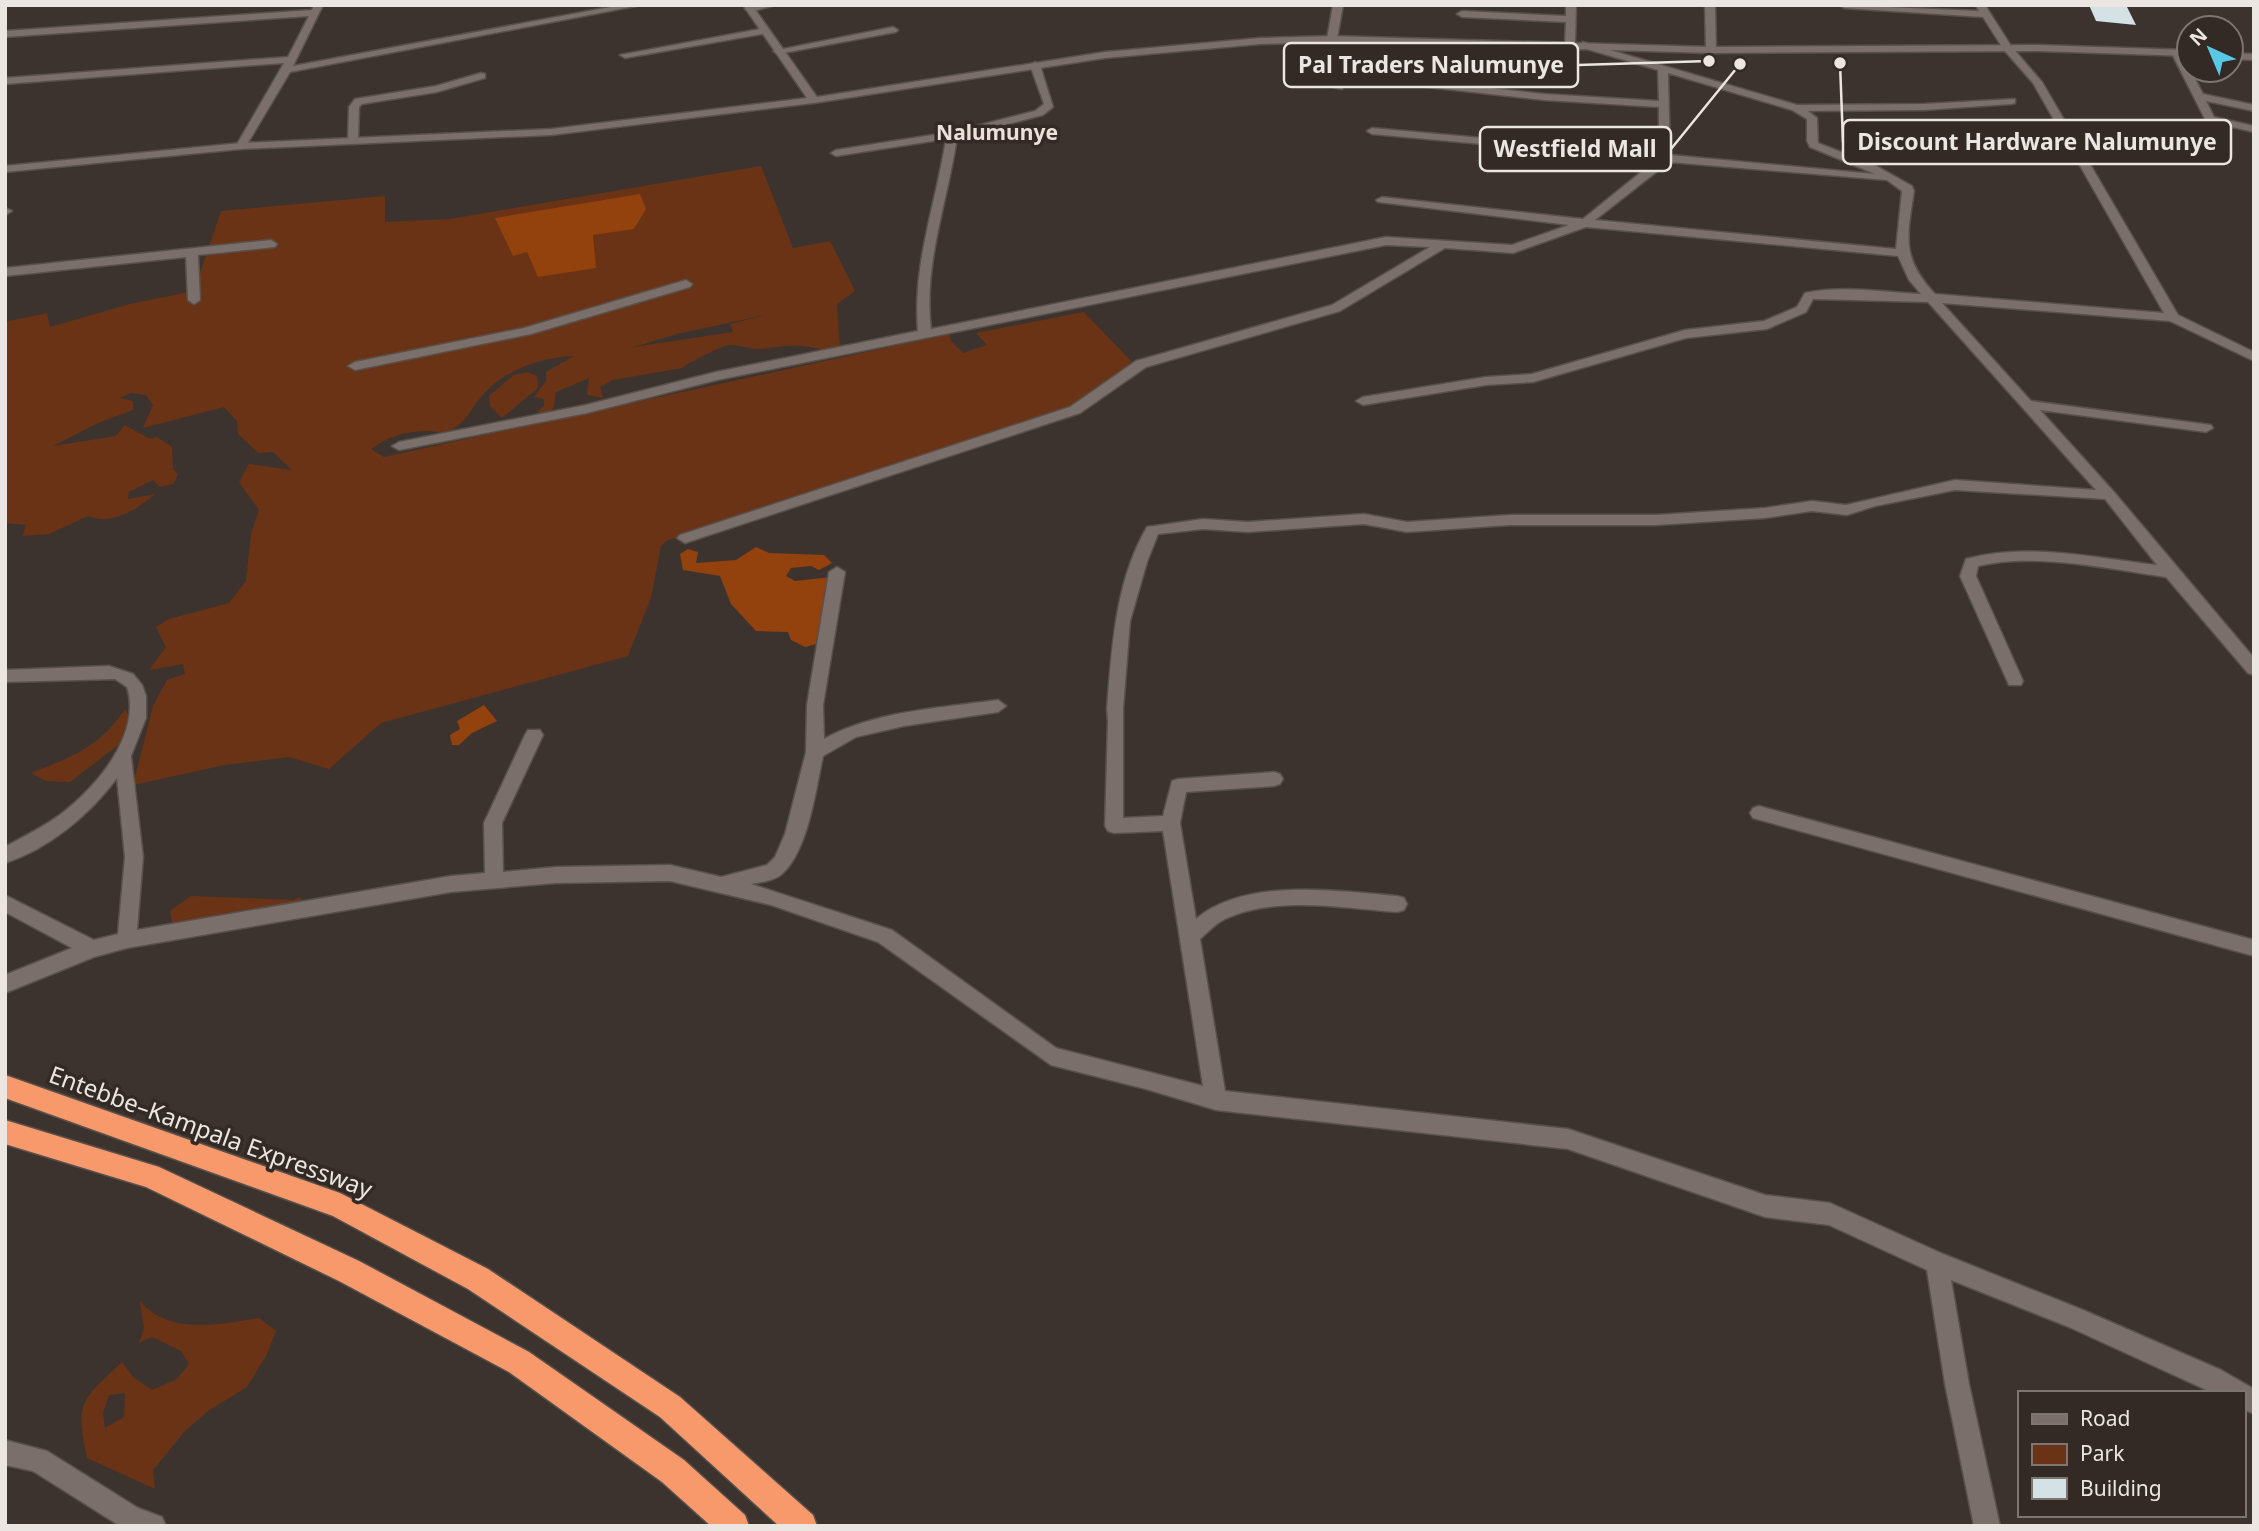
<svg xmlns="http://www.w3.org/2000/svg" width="2259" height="1531" viewBox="0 0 2259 1531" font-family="'Noto Sans',sans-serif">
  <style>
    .green { fill: #6a3315; fill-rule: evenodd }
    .forest { fill: #93410d }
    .building { fill: #d4e2e6 }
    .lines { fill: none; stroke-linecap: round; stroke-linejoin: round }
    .minor-casing { stroke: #58504b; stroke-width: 3 }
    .tertiary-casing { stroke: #58504b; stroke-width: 3 }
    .motorway-casing { stroke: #58504b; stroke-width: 3 }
    .minor { fill: #7a6f6a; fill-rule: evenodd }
    .tertiary { fill: #7a6f6a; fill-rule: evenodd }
    .motorway { fill: #f8996b; fill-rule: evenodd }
    .labels { text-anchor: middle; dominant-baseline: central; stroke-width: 7; stroke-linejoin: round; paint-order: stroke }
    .far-quarter-label { font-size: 21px; font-weight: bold; fill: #ede0da; stroke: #332925 }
    .near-street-label { font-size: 24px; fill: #ece6e3; stroke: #332925 }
    .leader { fill: none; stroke: #ece6e3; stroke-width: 2.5 }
    .callout-dot { fill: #ece6e3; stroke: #332925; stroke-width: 2.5 }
    .callout { fill: #332925; stroke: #ece6e3; stroke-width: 2.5 }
    .callout-label { font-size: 23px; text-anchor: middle; font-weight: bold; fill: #ece6e3 }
  </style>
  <rect width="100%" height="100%" fill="#3d332e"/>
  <!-- green -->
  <g class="green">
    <path d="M 761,166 L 793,248 L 830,241 L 855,291 L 837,304 L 840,350 C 826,352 816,347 802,346 C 788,345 772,348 758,349 C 749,349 740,345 731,345 C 722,345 688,363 682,368 L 613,380 L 600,387 L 603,398 L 587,395 L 589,378 L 556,392 L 554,407 L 549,413 L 541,414 L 538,411 L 544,406 L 544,399 L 534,397 L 546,381 L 546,372 L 574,356 C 542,357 503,370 482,396 C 472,407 466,422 453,429 C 443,434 437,431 427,431 C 406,431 387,437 371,449 L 384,457 L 949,334 L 951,341 L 963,353 L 987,345 L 976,333 L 1084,312 L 1132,362 L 1070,406 L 666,541 L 661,546 L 651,598 L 628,656 L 381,723 L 329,769 L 289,757 L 225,765 L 133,785 L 153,706 L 167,680 L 185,674 L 183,664 L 149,670 L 166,647 L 156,627 L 169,619 L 229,603 L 246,581 L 251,534 L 259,510 L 239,482 L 249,464 L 292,470 L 273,452 L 258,453 L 238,434 L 237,421 L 224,407 L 143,428 L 153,405 L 146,395 L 131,393 L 120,398 L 133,401 L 133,410 L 98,423 L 53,446 L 116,436 L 125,425 L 150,439 L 157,437 L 172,447 L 173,469 L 178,475 L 173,484 L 160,487 L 153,480 L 129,492 L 128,499 L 155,494 C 138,509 111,526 88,516 L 49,534 L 23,536 L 26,525 L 5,523 L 5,322 L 47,313 L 50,327 L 130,304 L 194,291 L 221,211 L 385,196 L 385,222 L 450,219 ZM 770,314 L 730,324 L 733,332 L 633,347 L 677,334 Z"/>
    <path d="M 527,372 L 537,376 L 538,388 L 502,418 L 490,406 L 489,396 L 514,375 Z"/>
    <path d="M 125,709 L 133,723 L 121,743 L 70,782 L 46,781 L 31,773 C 72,757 100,747 125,709 Z"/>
    <path d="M 191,896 L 294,900 L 300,897 L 304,905 L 173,926 L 170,911 Z"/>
    <path d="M 140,1301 C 168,1336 222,1324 259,1318 L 276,1331 L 267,1354 L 247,1387 L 208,1411 L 185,1431 L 153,1470 L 155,1489 L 87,1458 C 75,1402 81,1401 122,1362 L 133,1377 L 152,1390 L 177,1379 L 189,1364 L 181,1351 L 152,1337 L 139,1343 L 144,1329 ZM 125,1393 L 124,1417 L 105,1428 L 103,1413 L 109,1395 Z"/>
  </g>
  <!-- forest -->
  <g class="forest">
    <path d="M 640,194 L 646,209 L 634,229 L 593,235 L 596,268 L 538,277 L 527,252 L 513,256 L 495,218 Z"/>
    <path d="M 756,547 L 769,553 L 824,555 L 832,563 L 819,570 L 811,566 L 791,568 L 786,576 L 795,581 L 832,577 L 820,643 L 805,647 L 791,640 L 788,632 L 756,631 L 731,604 L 720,576 L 683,570 L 680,554 L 688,549 L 698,552 L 696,563 L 736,560 Z"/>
    <path d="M 484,705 L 497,721 L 472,733 L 459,745 L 452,745 L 450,735 L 460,729 L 457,721 Z"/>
  </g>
  <!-- building -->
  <path class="building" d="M 2089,5 L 2126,5 L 2136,25 L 2096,21 Z"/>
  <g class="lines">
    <!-- minor casing -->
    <g class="minor-casing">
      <g id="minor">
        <path d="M 314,5 L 323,5 L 293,66 L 621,5 L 641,5 L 290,72 L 246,146 L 241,149 L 236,146 L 284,63 L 5,84 L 5,78 L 288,57 L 309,16 L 5,37 L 5,31 L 312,10 Z"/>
        <path d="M 755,5 L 775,5 L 750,12 L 745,9 Z"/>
        <path d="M 1333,5 L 1343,5 L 1337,39 L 1332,42 L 1327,39 Z"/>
        <path d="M 1566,5 L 1576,5 L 1575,44 L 1570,47 L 1565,44 L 1566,22 L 1462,17 L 1457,14 L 1462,11 L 1566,16 Z"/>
        <path d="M 1705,5 L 1715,5 L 1716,50 L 1711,53 L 1706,50 Z"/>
        <path d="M 1840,5 L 1979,11 L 1976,5 L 1985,5 L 2011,46 L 2042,82 L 2178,315 L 2254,352 L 2254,361 L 2170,321 L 1942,303 L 2031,401 L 2211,425 L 2213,428 L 2206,432 L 2040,410 L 2114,492 L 2254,658 L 2254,675 L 2248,673 L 2166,577 C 2109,569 2035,552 1978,566 L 1976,576 L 2023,681 L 2021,685 L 2009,685 L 1960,576 L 1966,559 C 2027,542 2095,558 2157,565 L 2105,499 L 1955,490 L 1875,506 L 1847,515 L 1812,511 L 1765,518 L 1656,525 L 1510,525 L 1407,532 L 1364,524 L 1248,532 L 1203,529 L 1158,534 L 1147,562 L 1130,621 L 1123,709 L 1123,818 L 1163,816 L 1172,781 L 1178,779 L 1274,772 L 1280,774 L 1283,779 L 1280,784 L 1274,786 L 1186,792 L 1180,823 L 1196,919 C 1245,877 1338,891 1397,896 L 1404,898 L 1407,904 L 1404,910 L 1397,912 C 1343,908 1276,895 1225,919 C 1215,924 1208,932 1200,939 L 1225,1091 L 1568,1129 L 1765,1195 L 1830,1203 L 1943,1254 L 2083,1310 L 2221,1370 L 2254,1389 L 2254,1414 L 2243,1409 L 2243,1393 L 2213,1393 L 2069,1327 L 1951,1280 L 1969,1384 L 2000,1526 L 1974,1526 L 1945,1384 L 1927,1270 L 1829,1225 L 1765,1217 L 1568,1149 L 1216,1110 L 1146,1089 L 1051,1065 L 878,942 L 771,905 L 670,881 L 556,883 L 451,892 L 127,948 L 94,957 L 5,993 L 5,975 L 72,948 L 5,912 L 5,895 L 94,940 L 118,934 L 125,857 L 117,778 C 89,815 49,849 5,863 L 5,847 C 24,836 44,827 61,814 C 96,787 142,735 127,687 L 115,679 L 5,682 L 5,670 L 109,666 L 133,674 L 142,685 L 146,696 L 146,718 L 131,756 L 143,857 L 137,930 L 451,876 L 485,873 L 484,823 L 525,735 L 528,730 L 540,730 L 543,735 L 502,823 L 503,872 L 556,867 L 670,865 L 721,877 L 767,865 L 775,857 L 785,834 L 806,752 L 807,705 L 829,572 L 837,567 L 845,572 L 823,705 L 824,739 C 875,711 940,708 998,700 L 1006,706 L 998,712 L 904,726 L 856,737 L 823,756 C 816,789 808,851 782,874 C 774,881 761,882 751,884 L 892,930 L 1056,1048 L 1203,1086 L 1163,831 L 1114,833 L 1108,831 L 1105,826 L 1108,721 L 1107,709 C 1112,647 1115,582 1147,527 L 1203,519 L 1248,522 L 1364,514 L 1407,522 L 1510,515 L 1656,515 L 1765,508 L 1812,501 L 1846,505 L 1955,480 L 2096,490 L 1928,302 L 1813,299 L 1806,312 L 1767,329 L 1686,338 L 1533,382 L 1486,385 L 1363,405 L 1356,401 L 1363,397 L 1486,377 L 1532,374 L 1685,330 L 1764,321 L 1797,307 L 1805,293 C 1841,285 1883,292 1921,294 L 1909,280 L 1898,256 L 1586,227 L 1513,253 L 1445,248 L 1340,311 L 1146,367 L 1080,413 L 685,543 L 677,538 L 680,535 L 1070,407 L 1136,361 L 1332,305 L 1430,247 L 1386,245 L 717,380 L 587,413 L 399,450 L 392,446 L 399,442 L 586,405 L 716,372 L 918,331 C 912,265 936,204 946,139 L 836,156 L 831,153 L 836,150 L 952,132 L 1035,111 L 1044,104 L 1030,65 L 1035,62 L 1040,65 L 1053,107 L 1043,115 L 957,137 C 948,201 923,264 931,329 L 1386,237 L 1512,245 L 1569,225 L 1378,202 L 1376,200 L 1382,197 L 1583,219 L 1656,160 L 1372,134 L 1367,131 L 1372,128 L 1659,154 L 1659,107 L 1544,100 L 1356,79 L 1345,81 L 1342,89 L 1333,87 L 1337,77 L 1356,73 L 1544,94 L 1659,101 L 1658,70 L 1580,47 L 1578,45 L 1583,42 L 1797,105 L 1924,104 L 2015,99 L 2015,103 L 2011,104 L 1924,110 L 1808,111 L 1817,118 L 1818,143 L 1856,158 L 2007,157 L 2007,161 L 2003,162 L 1871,163 L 1912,186 L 1914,191 C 1907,237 1901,258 1935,294 L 2164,313 L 2033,83 L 2004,50 L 1983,17 L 1844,8 ZM 1668,73 L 1792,110 L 1807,119 L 1807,141 L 1810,147 L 1875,174 L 1670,155 ZM 1669,162 L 1887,180 L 1902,191 L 1896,249 L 1595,220 Z"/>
        <path d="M 893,27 L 898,30 L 896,32 L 778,54 L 773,51 Z"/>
        <path d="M 765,28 L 768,29 L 768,33 L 625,58 L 620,55 Z"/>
        <path d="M 2173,50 L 2181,52 L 2203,94 L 2254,105 L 2254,111 L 2206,101 L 2214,117 L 2254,126 L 2254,132 L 2206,121 L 2171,52 Z"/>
        <path d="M 481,73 L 485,74 L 485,78 L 437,92 L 362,104 L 359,107 L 358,141 L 353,144 L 348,141 L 349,107 L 355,99 L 436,86 Z"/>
        <path d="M 5,208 L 12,211 L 5,215 Z"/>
        <path d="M 271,240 L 277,244 L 275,247 L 198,255 L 200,300 L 194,304 L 188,300 L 186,257 L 5,276 L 5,268 Z"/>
        <path d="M 686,280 L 692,284 L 690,287 L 531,334 L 355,370 L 348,366 L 355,362 L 524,328 Z"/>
        <path d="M 1759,806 L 2254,940 L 2254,956 L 1753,818 L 1750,813 L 1753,808 Z"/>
        <path d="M 5,1440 L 47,1451 L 138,1508 L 162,1517 L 166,1526 L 120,1526 L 33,1471 L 5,1465 Z"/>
      </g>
    </g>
    <!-- tertiary casing -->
    <g class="tertiary-casing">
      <g id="tertiary">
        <path d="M 743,5 L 752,5 L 817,97 L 1105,52 L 1260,38 L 1332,36 L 1711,47 L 2038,45 L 2189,50 L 2189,56 L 2038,51 L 1711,53 L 1332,42 L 1260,44 L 1105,58 L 814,103 L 551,135 L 241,149 L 5,172 L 5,166 L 241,143 L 551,129 L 807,98 Z"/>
        <path d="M 2231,53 L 2254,54 L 2254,60 L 2231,59 Z"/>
      </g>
    </g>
    <!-- motorway casing -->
    <g class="motorway-casing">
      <g id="motorway">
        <path d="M 5,1075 L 340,1193 L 488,1269 L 680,1397 L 813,1515 L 817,1526 L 779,1526 L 660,1417 L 468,1289 L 333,1216 L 5,1098 Z"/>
        <path d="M 5,1120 L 159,1167 L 359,1261 L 529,1352 L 684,1460 L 745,1515 L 749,1526 L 711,1526 L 662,1482 L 509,1372 L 339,1281 L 146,1187 L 5,1144 Z"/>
      </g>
    </g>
    <!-- minor -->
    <use href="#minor" class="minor"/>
    <!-- tertiary -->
    <use href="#tertiary" class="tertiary"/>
    <!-- motorway -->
    <use href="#motorway" class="motorway"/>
  </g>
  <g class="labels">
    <!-- far-quarter labels -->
    <g class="far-quarter-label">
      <text x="997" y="132">Nalumunye</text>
    </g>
    <!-- near-street labels -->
    <g class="near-street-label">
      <text transform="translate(211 1131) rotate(20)">Entebbe–Kampala Expressway</text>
    </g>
  </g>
  <!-- callouts -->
  <path class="leader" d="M1709 61L1578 65M1840 63L1843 142M1740 64L1671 149"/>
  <g class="callout-dot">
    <circle cx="1709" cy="61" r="7"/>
    <circle cx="1840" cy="63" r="7"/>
    <circle cx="1740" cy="64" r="7"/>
  </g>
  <g class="callout">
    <rect x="1284" y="43" width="294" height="44" rx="7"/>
    <rect x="1843" y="120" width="388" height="44" rx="7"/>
    <rect x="1480" y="127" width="191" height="44" rx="7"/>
  </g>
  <g class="callout-label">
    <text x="1431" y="73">Pal Traders Nalumunye</text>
    <text x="2037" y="150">Discount Hardware Nalumunye</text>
    <text x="1575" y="157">Westfield Mall</text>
  </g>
  <!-- border -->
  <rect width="2259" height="1531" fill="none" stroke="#ece6e3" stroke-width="14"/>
  <!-- legend -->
  <rect x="2018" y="1391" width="228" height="126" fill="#332925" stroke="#7d7571" stroke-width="2"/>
  <rect x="2032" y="1414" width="35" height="10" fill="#7a6f6a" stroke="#7d7571" stroke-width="2"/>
  <text x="2080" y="1426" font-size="21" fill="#ece6e3">Road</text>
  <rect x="2032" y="1444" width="35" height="21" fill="#6a3315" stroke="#7d7571" stroke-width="2"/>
  <text x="2080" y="1461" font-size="21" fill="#ece6e3">Park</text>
  <rect x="2032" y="1478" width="35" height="21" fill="#d4e2e6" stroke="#7d7571" stroke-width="2"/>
  <text x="2080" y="1496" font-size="21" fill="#ece6e3">Building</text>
  <!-- north arrow -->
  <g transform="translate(2210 49) rotate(316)"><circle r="33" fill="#332925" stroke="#7d7571" stroke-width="2"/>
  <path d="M0-5L12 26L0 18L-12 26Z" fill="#59c8e4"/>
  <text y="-10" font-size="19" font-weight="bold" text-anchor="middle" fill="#ece6e3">N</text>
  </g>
</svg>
